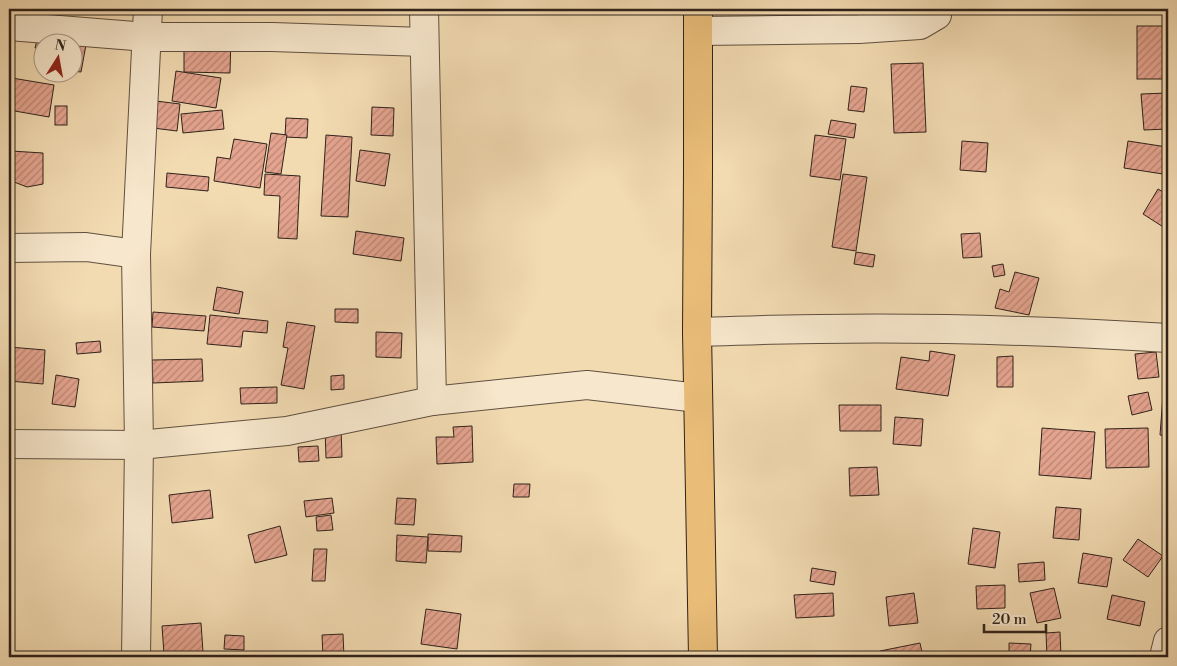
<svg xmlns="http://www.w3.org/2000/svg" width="1177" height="666" viewBox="0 0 1177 666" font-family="'Libre Bodoni',serif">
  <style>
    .building { fill: url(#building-hatch); stroke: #2f221b }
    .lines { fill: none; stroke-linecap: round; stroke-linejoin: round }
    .minor-casing { stroke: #605040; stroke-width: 30 }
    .major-casing { stroke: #2f221b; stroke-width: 30 }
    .minor { stroke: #f7e7cc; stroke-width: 28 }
    .major { stroke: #e9bd78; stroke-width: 28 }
  </style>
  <defs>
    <pattern id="building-hatch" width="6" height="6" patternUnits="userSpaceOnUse" patternTransform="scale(1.25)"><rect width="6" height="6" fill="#e5a48f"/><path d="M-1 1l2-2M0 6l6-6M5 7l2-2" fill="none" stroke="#ba8574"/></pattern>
  </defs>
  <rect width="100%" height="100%" fill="#f2dab1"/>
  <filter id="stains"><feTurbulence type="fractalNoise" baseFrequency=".004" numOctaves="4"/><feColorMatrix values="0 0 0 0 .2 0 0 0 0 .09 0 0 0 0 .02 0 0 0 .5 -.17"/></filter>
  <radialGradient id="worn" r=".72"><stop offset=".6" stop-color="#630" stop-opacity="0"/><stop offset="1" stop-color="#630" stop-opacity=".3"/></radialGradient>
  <!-- building -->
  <g class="building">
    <rect x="1137" y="26" width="27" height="53"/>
    <path d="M 184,33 L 231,34 L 230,73 L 184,72 Z"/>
    <path d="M 88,34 L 81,72 L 72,71 L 72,42 Z"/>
    <path d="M 38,36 L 46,42 L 42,42 L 42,50 L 35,48 Z"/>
    <path d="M 923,63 L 926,132 L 894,133 L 891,64 Z"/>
    <path d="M 176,71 L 221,78 L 216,108 L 172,101 Z"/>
    <path d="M 12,78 L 54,85 L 49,117 L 9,110 L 9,96 Z"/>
    <path d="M 851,86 L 867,88 L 864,112 L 848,110 Z"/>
    <path d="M 1168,93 L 1168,129 L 1144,130 L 1141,94 Z"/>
    <path d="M 156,101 L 180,104 L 177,131 L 153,128 Z"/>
    <rect x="55" y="106" width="12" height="19"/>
    <path d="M 372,107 L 394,108 L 393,136 L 371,135 Z"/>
    <path d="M 222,110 L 224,129 L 183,133 L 181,114 Z"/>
    <path d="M 286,118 L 308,119 L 307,138 L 285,137 Z"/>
    <path d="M 831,120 L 856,124 L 854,138 L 828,134 Z"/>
    <path d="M 271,133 L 287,135 L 281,174 L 265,172 Z"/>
    <path d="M 326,135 L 352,137 L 348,217 L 321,216 Z"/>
    <path d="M 815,135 L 846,139 L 840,180 L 810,176 Z"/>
    <path d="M 234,139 L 267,144 L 260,188 L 214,181 L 217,157 L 230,159 Z"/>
    <path d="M 962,141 L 988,143 L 986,172 L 960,170 Z"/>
    <path d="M 1128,141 L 1167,147 L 1163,174 L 1124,168 Z"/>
    <path d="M 360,150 L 390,154 L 385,186 L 356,181 Z"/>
    <path d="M 11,151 L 43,153 L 43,184 L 27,187 L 9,180 L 9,164 Z"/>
    <path d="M 167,173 L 209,177 L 208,191 L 166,187 Z"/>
    <path d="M 265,174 L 300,176 L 297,239 L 278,238 L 280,196 L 264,195 Z"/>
    <path d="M 843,174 L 867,177 L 856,251 L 832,247 Z"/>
    <path d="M 1158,189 L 1168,195 L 1168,230 L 1143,214 Z"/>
    <path d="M 356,231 L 404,238 L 401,261 L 353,254 Z"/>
    <path d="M 980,233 L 982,257 L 963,258 L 961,234 Z"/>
    <path d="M 856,252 L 875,255 L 873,267 L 854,264 Z"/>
    <path d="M 1003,264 L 1005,275 L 994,277 L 992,266 Z"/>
    <path d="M 1015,272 L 1039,278 L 1029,315 L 995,308 L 1000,289 L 1009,292 Z"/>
    <path d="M 217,287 L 243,292 L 239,314 L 213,310 Z"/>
    <path d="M 335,309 L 358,309 L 358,323 L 335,322 Z"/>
    <path d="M 153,312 L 206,316 L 204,331 L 152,327 Z"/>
    <path d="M 210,315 L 268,321 L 267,333 L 243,331 L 241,347 L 207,344 Z"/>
    <path d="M 287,322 L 315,326 L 304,389 L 281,385 L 288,348 L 283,347 Z"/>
    <path d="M 376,332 L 402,333 L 401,358 L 376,357 Z"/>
    <path d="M 100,341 L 101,352 L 77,354 L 76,343 Z"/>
    <path d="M 9,347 L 45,350 L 43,384 L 9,381 Z"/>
    <path d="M 930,351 L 955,355 L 948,396 L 896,389 L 901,357 L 929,361 Z"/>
    <path d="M 1156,352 L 1159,377 L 1138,379 L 1135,354 Z"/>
    <path d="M 1013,356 L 1013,387 L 997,387 L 997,357 Z"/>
    <path d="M 202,359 L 203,381 L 153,383 L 152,360 Z"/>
    <path d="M 56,375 L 79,379 L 75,407 L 52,404 Z"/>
    <path d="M 344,375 L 344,389 L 331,390 L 331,376 Z"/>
    <path d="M 1164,383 L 1168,384 L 1168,436 L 1160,435 Z"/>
    <path d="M 277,387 L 277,403 L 241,404 L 240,388 Z"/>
    <path d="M 1148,392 L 1152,410 L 1132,415 L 1128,396 Z"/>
    <path d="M 839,405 L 881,405 L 881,431 L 840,431 Z"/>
    <path d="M 895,417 L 923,419 L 921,446 L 893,444 Z"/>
    <path d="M 472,426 L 473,462 L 437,464 L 436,437 L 454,437 L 453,427 Z"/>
    <path d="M 325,428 L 341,428 L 342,457 L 326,458 Z"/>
    <path d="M 1042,428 L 1095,432 L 1091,479 L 1039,475 Z"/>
    <path d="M 1148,428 L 1149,467 L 1106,468 L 1105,429 Z"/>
    <path d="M 318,446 L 319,461 L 299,462 L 298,447 Z"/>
    <path d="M 877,467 L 879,495 L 850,496 L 849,468 Z"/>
    <path d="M 514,484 L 530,484 L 529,497 L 513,497 Z"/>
    <path d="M 210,490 L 213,518 L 172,523 L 169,495 Z"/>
    <path d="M 332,498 L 334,513 L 306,517 L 304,501 Z"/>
    <path d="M 397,498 L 416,499 L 414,525 L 395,524 Z"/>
    <path d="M 1056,507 L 1081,509 L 1079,540 L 1053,538 Z"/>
    <path d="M 331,515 L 333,530 L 317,531 L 316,517 Z"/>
    <path d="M 280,526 L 287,555 L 255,563 L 248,535 Z"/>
    <path d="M 973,528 L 1000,532 L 995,568 L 968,564 Z"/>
    <path d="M 428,534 L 462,536 L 461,552 L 428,551 Z"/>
    <path d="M 397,535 L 428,537 L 426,563 L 396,561 Z"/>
    <path d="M 1138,539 L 1163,556 L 1148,577 L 1123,560 Z"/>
    <path d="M 314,549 L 327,549 L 325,581 L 312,581 Z"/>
    <path d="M 1083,553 L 1112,558 L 1107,587 L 1078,583 Z"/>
    <path d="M 1044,562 L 1045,580 L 1019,582 L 1018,564 Z"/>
    <path d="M 812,568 L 836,572 L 834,585 L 810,581 Z"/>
    <path d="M 1005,585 L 1005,608 L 977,609 L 976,586 Z"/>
    <path d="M 1054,588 L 1061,618 L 1037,623 L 1030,593 Z"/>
    <path d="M 833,593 L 834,616 L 796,618 L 794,595 Z"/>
    <path d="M 914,593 L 918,623 L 889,626 L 886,597 Z"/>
    <path d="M 1112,595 L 1145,602 L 1140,626 L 1107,619 Z"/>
    <path d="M 426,609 L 461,614 L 457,649 L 421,644 Z"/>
    <path d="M 201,623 L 203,652 L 164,654 L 162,626 Z"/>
    <path d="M 1060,632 L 1061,657 L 1047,657 L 1046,633 Z"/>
    <path d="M 343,634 L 344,657 L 323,657 L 322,635 Z"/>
    <path d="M 225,635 L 244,636 L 244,650 L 224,649 Z"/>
    <path d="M 920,643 L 923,657 L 881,657 L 880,651 Z"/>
    <path d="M 1009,643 L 1031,644 L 1030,657 L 1009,656 Z"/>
    <path d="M 263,652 L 276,653 L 275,657 L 262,657 Z"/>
    <path d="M 216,655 L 239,657 L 216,657 Z"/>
  </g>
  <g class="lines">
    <!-- minor casing -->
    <g class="minor-casing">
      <g id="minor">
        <path d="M 424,9 L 432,401"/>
        <path d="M 9,26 L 147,37 L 272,37 L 424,42"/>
        <path d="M 698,31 L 859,29 L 920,25 L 937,15"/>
        <path d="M 9,248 L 86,247 L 136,254"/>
        <path d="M 697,332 C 737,331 778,329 818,329 C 935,327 1052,331 1168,338"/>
        <path d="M 9,444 L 139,445 L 287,431 L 432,401 L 587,385 L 698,398"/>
        <path d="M 136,657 L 139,445 L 136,254 L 148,9"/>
        <path d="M 1164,657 L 1168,641"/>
      </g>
    </g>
    <!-- major casing -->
    <g class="major-casing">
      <path id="major" d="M 698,9 L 698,170 L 697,332 L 703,657"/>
    </g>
    <!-- minor -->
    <use href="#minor" class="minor"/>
    <!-- major -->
    <use href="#major" class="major"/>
  </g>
  <!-- margin -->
  <rect width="1177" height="666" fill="none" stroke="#f2dab1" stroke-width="30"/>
  <rect x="10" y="10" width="1157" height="646" fill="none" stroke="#2f221b" stroke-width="2.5"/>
  <rect x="15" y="15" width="1147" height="636" fill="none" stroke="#2f221b"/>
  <!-- north arrow -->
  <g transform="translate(58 58) rotate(11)"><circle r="24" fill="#f7e7cc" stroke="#a79885"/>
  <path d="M0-4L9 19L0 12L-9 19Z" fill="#8f2418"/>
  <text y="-8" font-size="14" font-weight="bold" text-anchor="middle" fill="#2f221b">N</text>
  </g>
  <!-- scale -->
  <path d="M984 624v8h62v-8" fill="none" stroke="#2f221b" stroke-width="2.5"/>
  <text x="992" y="624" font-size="15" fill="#2f221b" stroke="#f7e7cc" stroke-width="4" paint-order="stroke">20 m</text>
  <rect width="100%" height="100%" filter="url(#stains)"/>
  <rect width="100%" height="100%" fill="url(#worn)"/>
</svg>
